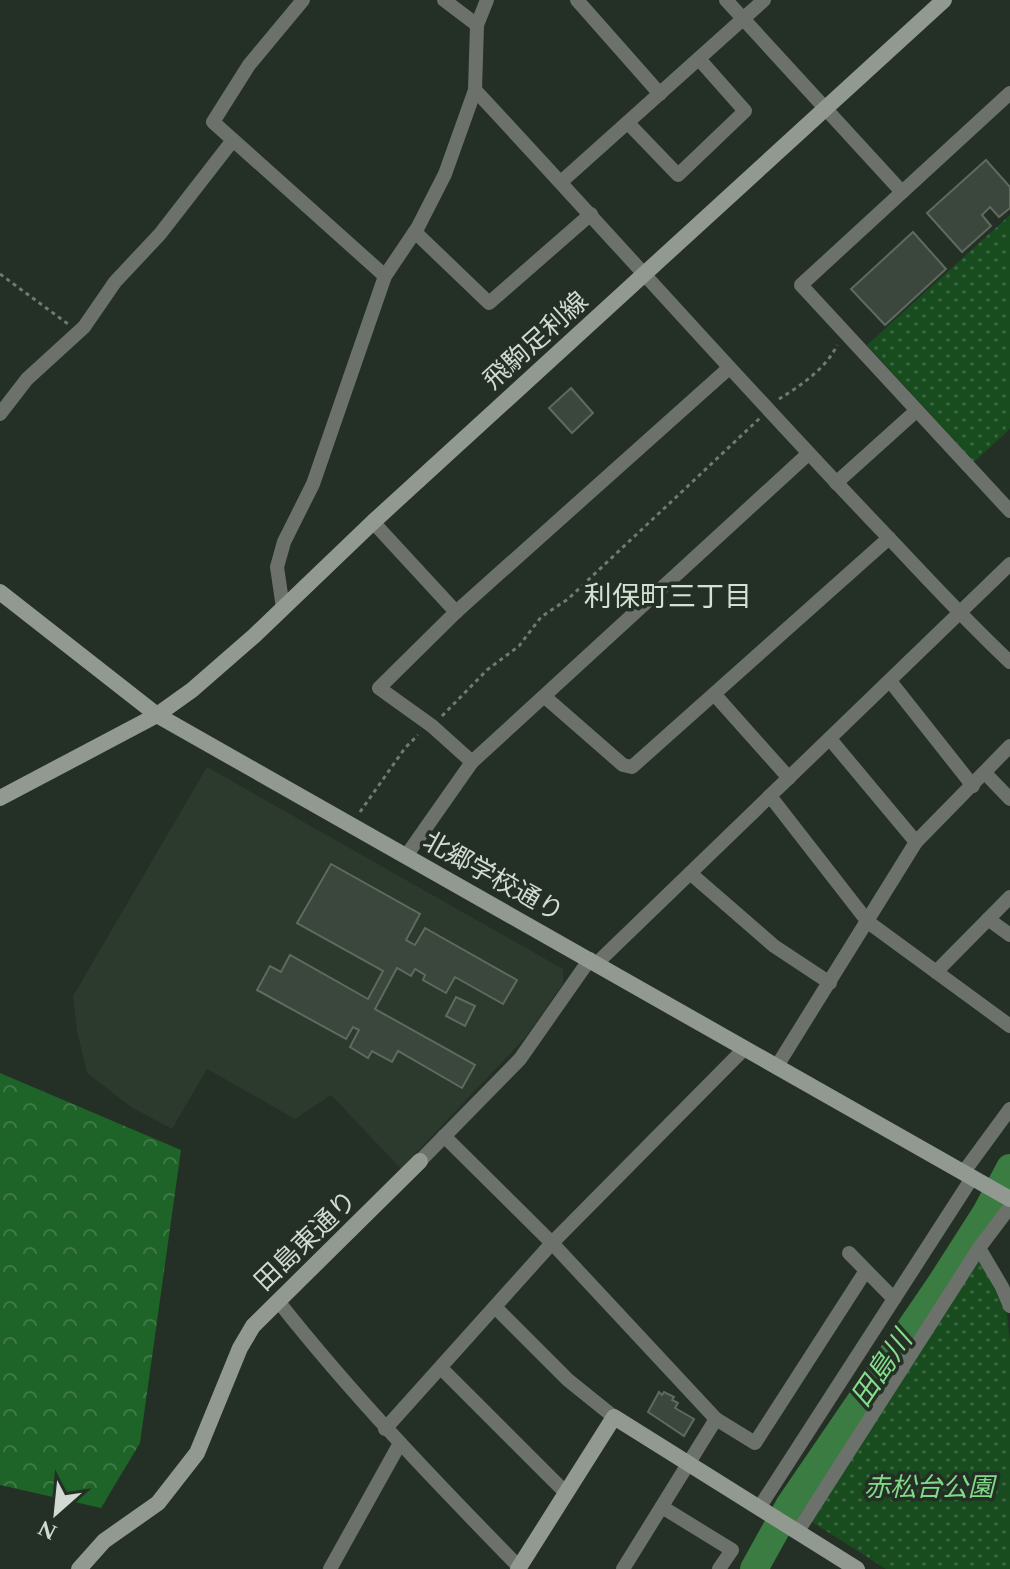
<svg xmlns="http://www.w3.org/2000/svg" width="1010" height="1569" viewBox="0 0 1010 1569" font-family="Spectral,'Noto Sans JP',serif">
  <style>
    .built { fill: #2b3a2c }
    .green { fill: url(#green-dots) }
    .forest { fill: url(#forest-crowns) }
    .lines { fill: none; stroke-linecap: round; stroke-linejoin: round }
    .river { stroke: #3a7c41; stroke-width: 28 }
    .building { fill: #3b463c; stroke: #5e6a5e; stroke-width: 2 }
    .path { stroke: #717a71; stroke-width: 3; stroke-dasharray: 4 4; stroke-linecap: butt }
    .street { stroke: #6c716c; stroke-width: 14 }
    .secondary { stroke: #919991; stroke-width: 16 }
    .labels { text-anchor: middle; dominant-baseline: central; stroke-width: 7; stroke-linejoin: round; paint-order: stroke }
    .street-label { font-size: 26px; fill: #d3d9d3; stroke: #242f25 }
    .park-label { font-size: 26px; font-style: italic; fill: #80da87; stroke: #242f25 }
    .neighbourhood-label { font-size: 28px; fill: #d3e0d3; stroke: #242f25 }
    .water-label { font-size: 28px; font-style: italic; fill: #85de8c; stroke: #242f25 }
  </style>
  <defs>
    <pattern id="green-dots" width="8" height="8" patternUnits="userSpaceOnUse" patternTransform="scale(2)"><rect width="8" height="8" fill="#184c1f"/><path d="M2 2h.1M6 6h.1" fill="none" stroke="#39653f" stroke-width="1.8" stroke-linecap="round"/></pattern>
    <pattern id="forest-crowns" width="20" height="18" patternUnits="userSpaceOnUse" patternTransform="scale(2)"><rect width="20" height="18" fill="#1e6328"/><path d="M2 6a3 3 0 1 1 6 0M12 15a3 3 0 1 1 6 0" fill="none" stroke="#3e7946"/></pattern>
  </defs>
  <rect width="100%" height="100%" fill="#242f25"/>
  <!-- built -->
  <path class="built" d="M 207,767 L 563,969 L 563,984 L 525,1038 L 401,1169 L 331,1095 L 295,1119 L 207,1069 L 172,1129 L 131,1107 L 87,1073 L 77,1031 L 73,996 Z"/>
  <!-- green -->
  <g class="green">
    <path d="M 1010,215 L 1010,429 L 974,462 L 867,345 Z"/>
    <path d="M 979,1260 L 997,1290 L 1007,1314 L 1010,1341 L 1010,1569 L 886,1569 L 812,1522 Z"/>
  </g>
  <!-- forest -->
  <path class="forest" d="M 0,1073 L 181,1150 L 140,1443 L 101,1508 L 0,1485 Z"/>
  <g class="lines">
    <!-- river -->
    <path class="river" d="M 754,1569 L 789,1506 L 940,1285 L 986,1213 L 1010,1168"/>
  </g>
  <!-- building -->
  <g class="building">
    <path d="M 986,160 L 1010,187 L 1010,208 L 999,217 L 990,207 L 982,215 L 991,226 L 962,252 L 927,213 Z"/>
    <path d="M 913,232 L 946,269 L 885,325 L 851,289 Z"/>
    <path d="M 571,388 L 593,413 L 572,433 L 549,408 Z"/>
    <path d="M 331,864 L 420,914 L 406,940 L 415,945 L 425,928 L 517,980 L 503,1004 L 455,977 L 446,993 L 423,980 L 425,975 L 415,969 L 411,976 L 397,968 L 375,1009 L 475,1065 L 462,1088 L 398,1051 L 392,1062 L 372,1051 L 368,1058 L 350,1047 L 359,1030 L 353,1027 L 346,1039 L 257,990 L 270,966 L 281,972 L 290,955 L 368,999 L 383,971 L 297,923 Z"/>
    <path d="M 456,997 L 475,1006 L 465,1026 L 446,1016 Z"/>
    <path d="M 659,1392 L 662,1395 L 664,1392 L 674,1397 L 672,1400 L 678,1403 L 675,1408 L 694,1419 L 684,1436 L 648,1412 Z"/>
  </g>
  <g class="lines">
    <!-- path -->
    <g class="path">
      <path d="M 0,274 L 68,324"/>
      <path d="M 779,399 C 800,386 827,368 837,345"/>
      <path d="M 442,716 L 487,670 L 519,646 L 541,617 L 568,599 L 760,418"/>
      <path d="M 360,812 L 405,748 L 418,735"/>
    </g>
    <!-- street -->
    <g class="street">
      <path d="M 303,0 L 249,65 L 213,122 L 385,276"/>
      <path d="M 444,0 L 477,25"/>
      <path d="M 577,0 L 660,94"/>
      <path d="M 726,0 L 902,192"/>
      <path d="M 475,90 C 613,238 747,390 887,536 C 928,579 967,622 1010,662"/>
      <path d="M 1010,93 L 801,285 L 1010,511"/>
      <path d="M 628,123 L 678,175 L 745,111 L 699,59"/>
      <path d="M 561,182 L 764,0"/>
      <path d="M 415,232 L 489,303 L 591,214"/>
      <path d="M 0,414 L 27,379 L 84,327 L 115,282 L 160,234 L 233,140"/>
      <path d="M 836,483 L 916,411"/>
      <path d="M 373,522 L 456,612"/>
      <path d="M 283,608 L 277,567 L 284,542 L 313,484 L 385,276 L 418,227 L 445,174 L 475,90 L 477,25 L 487,0"/>
      <path d="M 890,681 L 973,786"/>
      <path d="M 715,695 L 789,778"/>
      <path d="M 545,697 L 623,765 L 632,767 L 889,538"/>
      <path d="M 830,739 L 916,842"/>
      <path d="M 472,762 L 432,726 L 379,688 L 456,612 L 729,368"/>
      <path d="M 985,773 L 1010,799"/>
      <path d="M 770,796 L 868,922 L 1010,1026"/>
      <path d="M 406,856 L 472,762 L 808,454"/>
      <path d="M 690,873 L 774,946 L 830,983"/>
      <path d="M 988,919 L 1010,935"/>
      <path d="M 597,963 L 1010,564"/>
      <path d="M 936,972 L 1010,897"/>
      <path d="M 777,1066 L 916,842 L 1010,746"/>
      <path d="M 444,1136 L 552,1243 L 716,1419 L 755,1443 L 865,1272"/>
      <path d="M 420,1161 L 520,1059 L 590,959"/>
      <path d="M 963,1173 L 1010,1109"/>
      <path d="M 979,1248 L 1002,1287 L 1010,1306"/>
      <path d="M 849,1253 L 894,1299"/>
      <path d="M 278,1301 C 353,1396 435,1481 519,1567"/>
      <path d="M 495,1307 L 568,1380 L 614,1417"/>
      <path d="M 441,1368 L 566,1493"/>
      <path d="M 385,1429 L 552,1243 L 745,1048"/>
      <path d="M 662,1507 L 732,1550 L 719,1569"/>
      <path d="M 759,1508 L 972,1178"/>
      <path d="M 798,1531 L 979,1248 L 1010,1207"/>
      <path d="M 330,1569 L 399,1445"/>
      <path d="M 623,1569 L 716,1419"/>
    </g>
    <!-- secondary -->
    <g class="secondary">
      <path d="M 0,592 L 157,715 L 1010,1199"/>
      <path d="M 0,798 L 157,715 L 192,690 L 254,636 L 373,522 L 944,0"/>
      <path d="M 79,1569 L 104,1541 L 158,1503 L 197,1453 L 240,1348 L 253,1326 L 420,1161"/>
      <path d="M 518,1569 L 614,1417 L 857,1569"/>
    </g>
  </g>
  <g class="labels">
    <!-- street labels -->
    <g class="street-label">
      <text transform="translate(536 341) rotate(-42)">飛駒足利線</text>
      <text transform="translate(493 877) rotate(29)">北郷学校通り</text>
      <text transform="translate(306 1241) rotate(-44)">田島東通り</text>
    </g>
    <!-- park labels -->
    <g class="park-label">
      <text x="929" y="1488">赤松台公園</text>
    </g>
    <!-- neighbourhood labels -->
    <g class="neighbourhood-label">
      <text x="668" y="597">利保町三丁目</text>
    </g>
    <!-- water labels -->
    <g class="water-label">
      <text transform="translate(882 1369) rotate(-56)">田島川</text>
    </g>
  </g>
  <!-- north arrow -->
  <g transform="translate(56 1513) rotate(207)" stroke="#242f25" stroke-width="6" paint-order="stroke">
  <path d="M0-6L14 30L0 20L-14 30Z" fill="#d3d9d3"/>
  <text y="-12" font-size="22" font-weight="bold" text-anchor="middle" fill="#d3d9d3">N</text>
  </g>
</svg>
